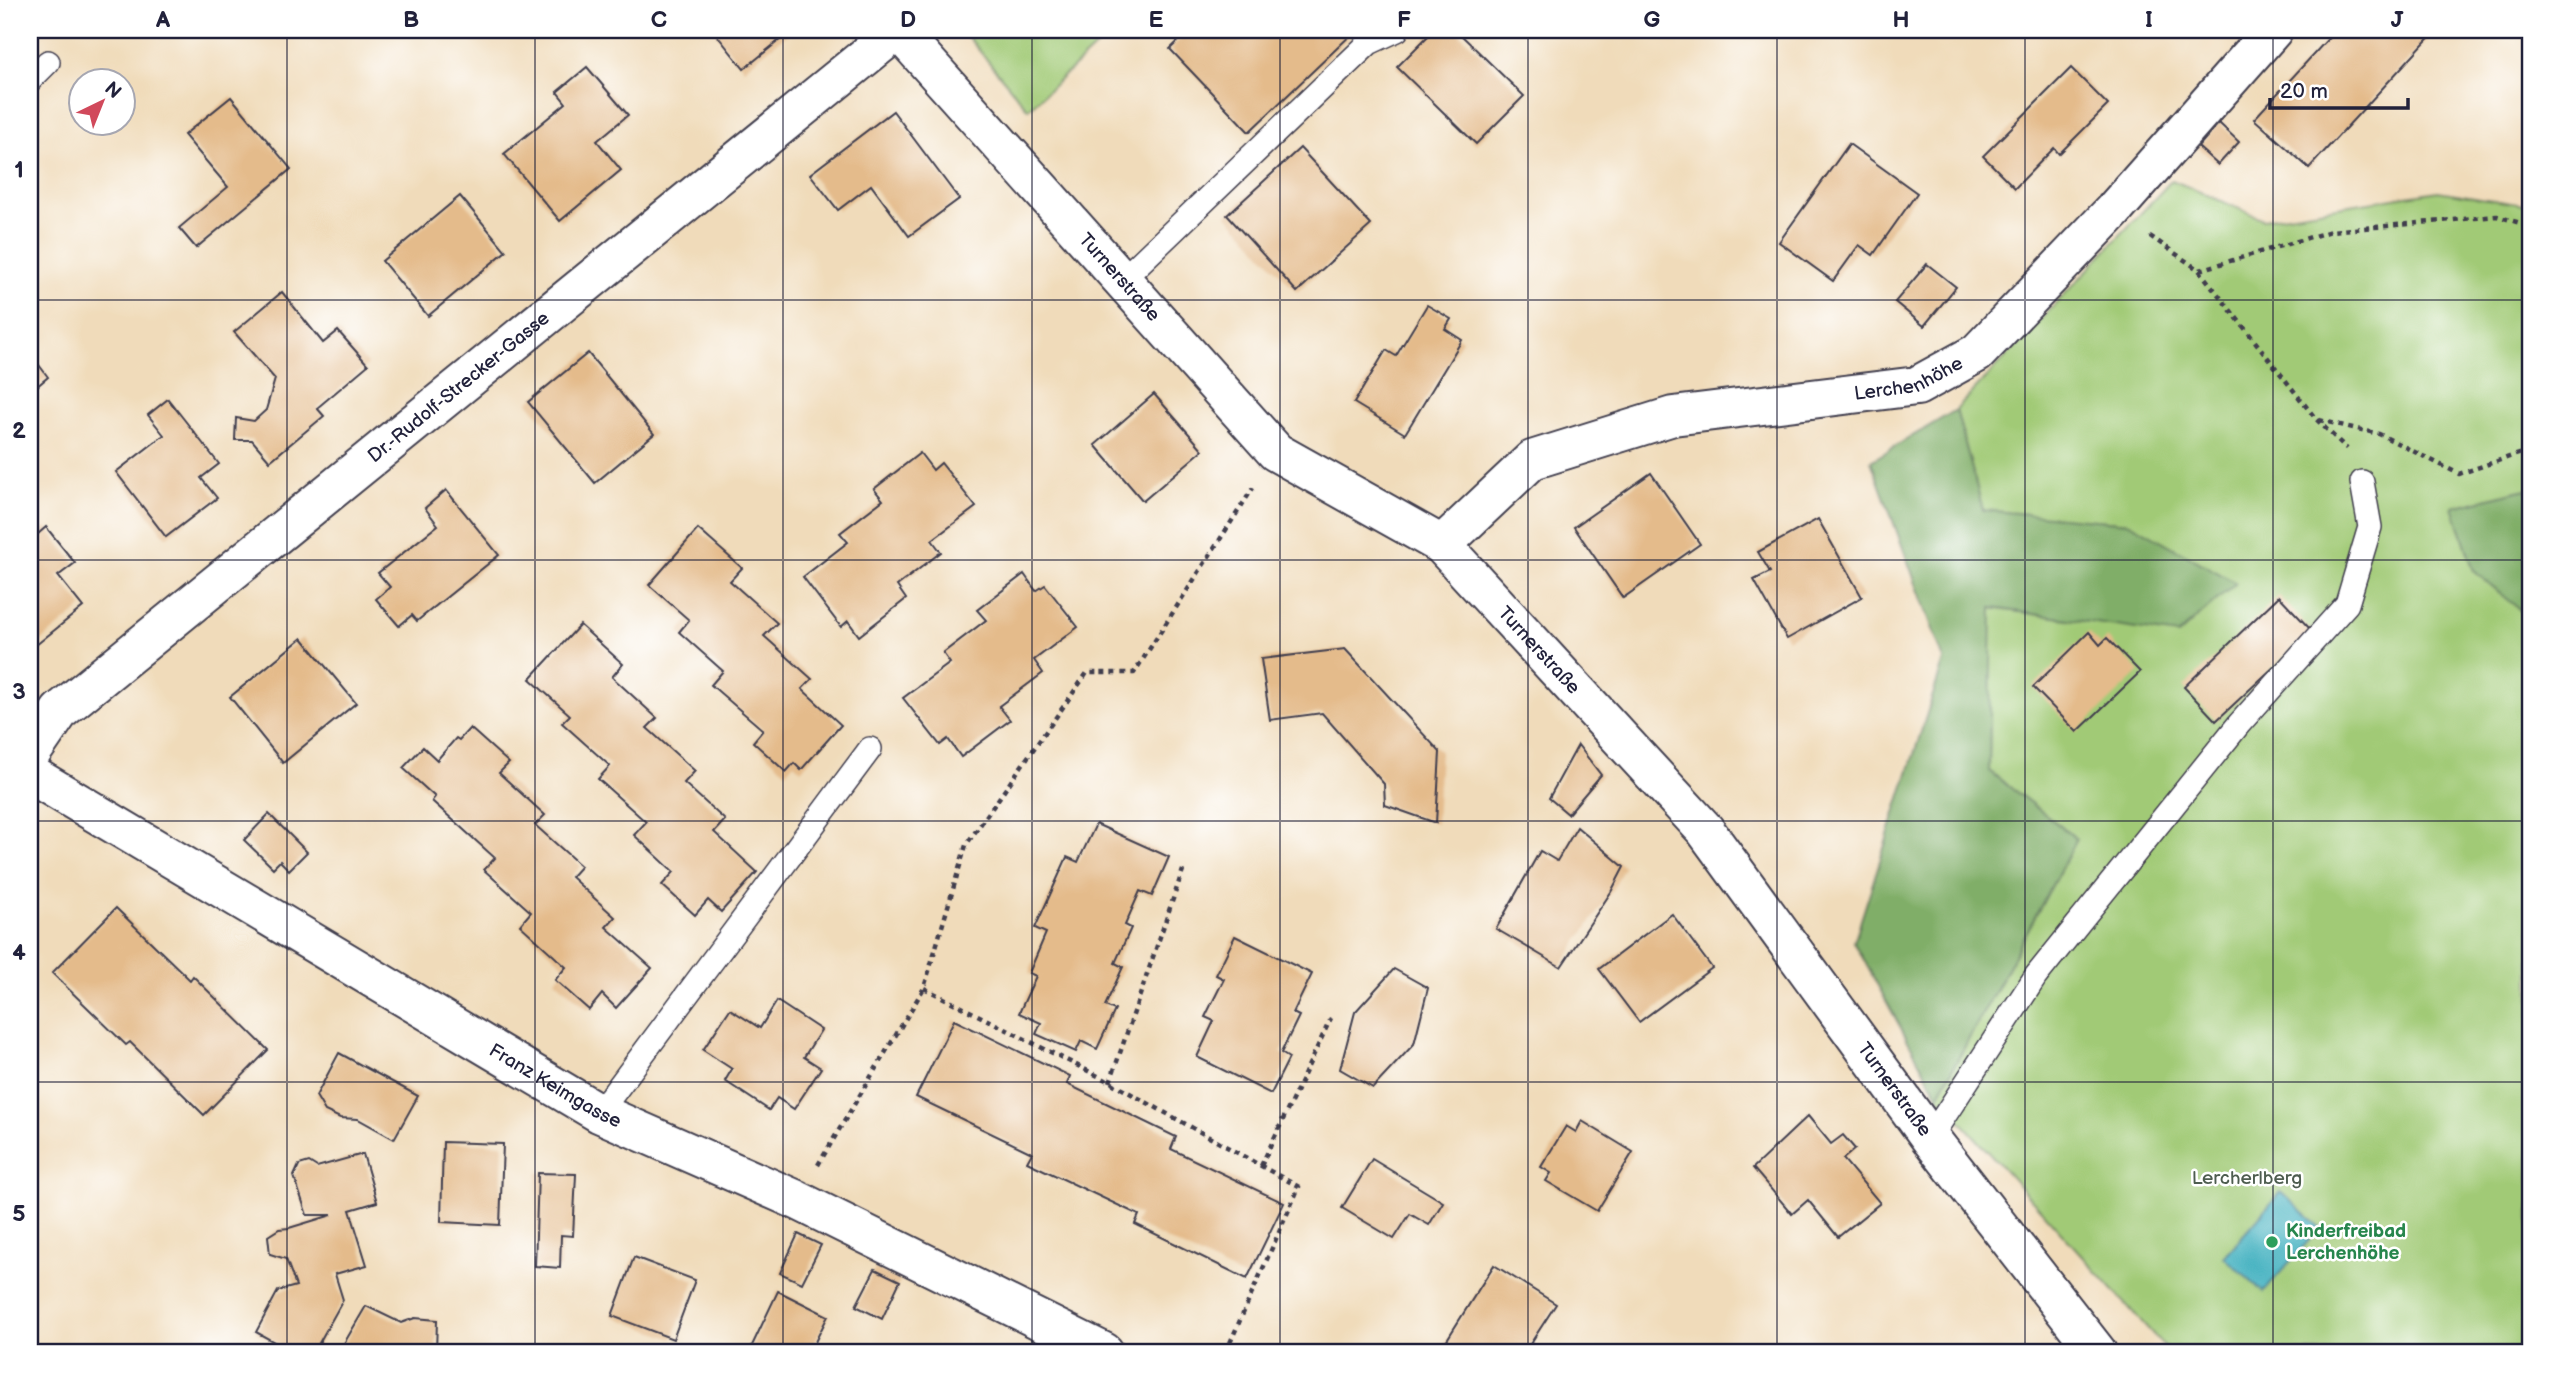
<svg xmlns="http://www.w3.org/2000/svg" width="2560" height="1382" viewBox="0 0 2560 1382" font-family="'Balsamiq Sans',sans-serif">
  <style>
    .green { fill: #a1ca76; stroke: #627658; stroke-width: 2 }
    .forest { fill: #80ae67; stroke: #516851; stroke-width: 2 }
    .water { fill: #43b1c0; stroke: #326a7e; stroke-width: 2 }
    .building { fill: #e4bb8b }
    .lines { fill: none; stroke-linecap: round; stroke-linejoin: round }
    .service-casing { stroke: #413e4e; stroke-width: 26 }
    .minor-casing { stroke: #413e4e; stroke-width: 42 }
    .secondary-casing { stroke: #413e4e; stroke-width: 42 }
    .path { stroke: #413e4e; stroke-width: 4.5; stroke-dasharray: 5 5; stroke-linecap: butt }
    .service { stroke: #fff; stroke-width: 23 }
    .minor { stroke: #fff; stroke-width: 38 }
    .secondary { stroke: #fff; stroke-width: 38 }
    .grid { fill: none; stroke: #22223b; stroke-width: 2; stroke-opacity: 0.55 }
    .leisure-dot { fill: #2e9e5b; stroke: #fff; stroke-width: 2.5 }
    .labels { text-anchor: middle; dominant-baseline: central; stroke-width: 5; stroke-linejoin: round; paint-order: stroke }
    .street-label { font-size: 19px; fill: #22223b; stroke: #fff }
    .park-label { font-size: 19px; fill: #4e5d50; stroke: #fff }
    .leisure-label { font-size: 19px; font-weight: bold; fill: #27864d; stroke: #fff; text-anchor: start }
    .neatline { fill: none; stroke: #22223b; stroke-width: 2.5 }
    .grid-label { font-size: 23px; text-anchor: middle; font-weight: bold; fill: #22223b }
  </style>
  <rect width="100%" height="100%" fill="#fff"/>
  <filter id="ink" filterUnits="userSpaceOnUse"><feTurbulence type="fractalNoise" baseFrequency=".0143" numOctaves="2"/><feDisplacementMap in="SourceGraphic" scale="14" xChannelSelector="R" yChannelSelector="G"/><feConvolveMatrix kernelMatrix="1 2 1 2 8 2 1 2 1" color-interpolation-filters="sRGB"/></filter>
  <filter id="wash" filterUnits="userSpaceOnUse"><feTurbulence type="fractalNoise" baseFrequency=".00686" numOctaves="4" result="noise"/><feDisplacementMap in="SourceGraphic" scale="28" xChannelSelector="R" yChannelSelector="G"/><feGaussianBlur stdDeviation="1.57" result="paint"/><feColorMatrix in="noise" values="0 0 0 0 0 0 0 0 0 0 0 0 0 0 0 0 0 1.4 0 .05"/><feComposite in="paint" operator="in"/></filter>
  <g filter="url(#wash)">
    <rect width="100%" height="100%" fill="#f0dbba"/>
    <!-- green -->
    <g class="green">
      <path d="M 962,30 L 1114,30 L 1028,109 Z"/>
      <path d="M 2172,180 L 2263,219 L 2438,191 L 2530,206 L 2530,488 L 2454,507 L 2474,571 L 2530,618 L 2530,1352 L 2169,1352 L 1938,1096 L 2077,839 L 1989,771 L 1991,608 L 2178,634 L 2130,523 L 1983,511 L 1956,410 Z"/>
    </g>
    <!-- forest -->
    <g class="forest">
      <path d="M 1956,410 L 1983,510 L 2130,523 L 2236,583 L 2178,635 L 1992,608 L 1989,771 L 2077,839 L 1938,1096 L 1854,942 L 1944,660 L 1871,461 Z"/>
      <path d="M 2530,488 L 2530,618 L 2474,571 L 2453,507 Z"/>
    </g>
    <!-- water -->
    <path class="water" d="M 2281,1192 L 2320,1228 L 2263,1292 L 2224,1257 Z"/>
    <g id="blocks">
      <!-- building -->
      <g class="building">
        <path d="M 721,30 L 792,30 L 744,69 L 716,34 Z"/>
        <path d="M 1190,30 L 1356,30 L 1249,132 L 1170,49 Z"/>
        <path d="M 1434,30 L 1456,30 L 1524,96 L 1476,144 L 1397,67 Z"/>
        <path d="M 2336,30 L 2436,30 L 2309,168 L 2254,119 Z"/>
        <path d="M 587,67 L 628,115 L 597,141 L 621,170 L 560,221 L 504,154 L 566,103 L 557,92 Z"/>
        <path d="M 2071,68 L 2108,105 L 2059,154 L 2054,148 L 2015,188 L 1983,156 Z"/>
        <path d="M 231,97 L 291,169 L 196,248 L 179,228 L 228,187 L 184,135 Z"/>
        <path d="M 893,111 L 959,199 L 909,236 L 871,185 L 838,210 L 810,174 Z"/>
        <path d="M 2219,123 L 2239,142 L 2218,165 L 2198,147 Z"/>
        <path d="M 1849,144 L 1917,193 L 1873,255 L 1859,245 L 1833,281 L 1779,242 Z"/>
        <path d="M 1300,148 L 1371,225 L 1297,292 L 1227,215 Z"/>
        <path d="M 460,196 L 506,251 L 428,316 L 382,261 Z"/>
        <path d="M 1927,264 L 1956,287 L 1924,326 L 1895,302 Z"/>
        <path d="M 282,292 L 323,343 L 338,331 L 368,365 L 317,408 L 324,416 L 270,461 L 252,440 L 235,440 L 236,418 L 254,421 L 266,410 L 275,379 L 234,332 Z"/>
        <path d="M 1427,305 L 1451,319 L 1445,329 L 1462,340 L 1405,434 L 1354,403 L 1386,350 L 1396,356 Z"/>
        <path d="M 30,353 L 48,377 L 30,392 Z"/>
        <path d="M 588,353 L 654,434 L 595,483 L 528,402 Z"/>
        <path d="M 1154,394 L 1203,450 L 1143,501 L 1095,445 Z"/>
        <path d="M 168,399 L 219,464 L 201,478 L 217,498 L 166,537 L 116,472 L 164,435 L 148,415 Z"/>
        <path d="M 920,453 L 933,470 L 941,463 L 976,507 L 932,540 L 941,552 L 897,586 L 906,599 L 859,636 L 848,621 L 841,627 L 803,577 L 848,542 L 840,533 L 883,500 L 874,489 Z"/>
        <path d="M 1651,473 L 1700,544 L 1623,598 L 1574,527 Z"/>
        <path d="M 446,490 L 499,555 L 417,621 L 412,615 L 399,626 L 376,599 L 390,587 L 378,573 L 438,525 L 425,508 Z"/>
        <path d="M 1818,519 L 1862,597 L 1787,639 L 1754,580 L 1770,572 L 1758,552 Z"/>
        <path d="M 46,527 L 75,563 L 58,576 L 83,607 L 30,650 L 30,541 Z"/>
        <path d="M 698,529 L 742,568 L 730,581 L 777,623 L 764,636 L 812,679 L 802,689 L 841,725 L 801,770 L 794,763 L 786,772 L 753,742 L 763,730 L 711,685 L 723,671 L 679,632 L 689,620 L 649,585 Z"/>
        <path d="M 1024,574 L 1036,591 L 1045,585 L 1078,627 L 1034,660 L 1043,673 L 999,706 L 1010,720 L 961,757 L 948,739 L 940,745 L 903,698 L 950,663 L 943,653 L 986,620 L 977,610 Z"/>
        <path d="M 2279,596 L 2312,631 L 2216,721 L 2184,687 Z"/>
        <path d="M 580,625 L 623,664 L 612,677 L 657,718 L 647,728 L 695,771 L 684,783 L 725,820 L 714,832 L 757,872 L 721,912 L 708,900 L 695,915 L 662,885 L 674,872 L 634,835 L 646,822 L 598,779 L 610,766 L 562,723 L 570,715 L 530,679 Z"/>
        <path d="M 2089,632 L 2100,645 L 2107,638 L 2140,672 L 2077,732 L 2033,687 Z"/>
        <path d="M 302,638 L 356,703 L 283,763 L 230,697 Z"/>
        <path d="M 1345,649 L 1440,752 L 1436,823 L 1385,805 L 1384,784 L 1322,713 L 1270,720 L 1261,659 Z"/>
        <path d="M 470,728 L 509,763 L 499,773 L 545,815 L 535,825 L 581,866 L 571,877 L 615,917 L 606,927 L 652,968 L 616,1008 L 602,994 L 589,1010 L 555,980 L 566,967 L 520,925 L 531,912 L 484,870 L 495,858 L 432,801 L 435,797 L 403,768 L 423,747 L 437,760 L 456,738 L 459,740 Z"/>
        <path d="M 1578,745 L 1601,775 L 1568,814 L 1549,798 Z"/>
        <path d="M 269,814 L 307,852 L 289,870 L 280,861 L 273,868 L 244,840 Z"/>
        <path d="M 1096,824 L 1169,857 L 1152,896 L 1140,891 L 1125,925 L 1131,928 L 1115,963 L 1123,967 L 1105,1006 L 1115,1010 L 1097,1049 L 1081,1041 L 1076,1052 L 1036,1034 L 1041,1023 L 1019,1013 L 1036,976 L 1029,973 L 1046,933 L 1035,928 L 1067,857 L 1078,862 Z"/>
        <path d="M 1577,827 L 1624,867 L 1611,892 L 1561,967 L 1496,929 L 1540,851 L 1557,861 Z"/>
        <path d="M 116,908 L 190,980 L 193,976 L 268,1050 L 204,1115 L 130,1042 L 126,1045 L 52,973 Z"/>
        <path d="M 1672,914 L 1712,968 L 1639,1022 L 1599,969 Z"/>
        <path d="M 1235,936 L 1312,974 L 1293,1013 L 1299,1016 L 1281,1053 L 1289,1058 L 1271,1094 L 1197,1057 L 1214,1021 L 1205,1017 L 1224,979 L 1216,975 Z"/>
        <path d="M 1394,969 L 1428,988 L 1414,1044 L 1373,1088 L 1340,1069 L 1355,1012 Z"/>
        <path d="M 777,1001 L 821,1030 L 804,1057 L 821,1068 L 794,1109 L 777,1098 L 769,1110 L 725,1081 L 732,1069 L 703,1050 L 730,1009 L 760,1028 Z"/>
        <path d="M 954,1020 L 1070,1076 L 1067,1084 L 1176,1137 L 1171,1149 L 1284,1203 L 1247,1279 L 1135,1224 L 1139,1215 L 1027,1162 L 1032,1153 L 916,1097 Z"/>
        <path d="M 339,1053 L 418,1096 L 394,1139 L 358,1119 L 340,1118 L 325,1111 L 316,1096 Z"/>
        <path d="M 1808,1116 L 1831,1144 L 1843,1135 L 1855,1149 L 1843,1159 L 1880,1203 L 1838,1237 L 1808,1200 L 1792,1214 L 1753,1168 Z"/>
        <path d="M 1582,1121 L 1633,1152 L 1597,1211 L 1546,1181 L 1551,1173 L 1541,1167 L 1566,1126 L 1576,1132 Z"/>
        <path d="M 443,1142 L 503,1144 L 500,1225 L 441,1222 Z"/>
        <path d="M 363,1154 L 377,1202 L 350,1210 L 367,1265 L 335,1274 L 343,1300 L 314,1352 L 273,1352 L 278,1344 L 256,1332 L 278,1291 L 296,1286 L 286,1259 L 270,1254 L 268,1236 L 279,1229 L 289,1228 L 332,1215 L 307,1215 L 294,1176 L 299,1165 L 309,1162 L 317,1167 Z"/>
        <path d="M 1372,1159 L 1443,1202 L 1429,1225 L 1410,1214 L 1394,1239 L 1342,1208 Z"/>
        <path d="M 538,1173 L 576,1174 L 573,1236 L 561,1235 L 560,1268 L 535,1266 Z"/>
        <path d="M 798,1234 L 821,1245 L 802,1283 L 780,1273 Z"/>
        <path d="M 634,1257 L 695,1280 L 673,1339 L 612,1316 Z"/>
        <path d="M 1494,1265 L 1556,1304 L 1525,1352 L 1453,1352 L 1443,1346 Z"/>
        <path d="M 875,1269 L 900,1281 L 882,1319 L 856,1306 Z"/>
        <path d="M 778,1291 L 828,1316 L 810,1352 L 749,1352 Z"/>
        <path d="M 366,1306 L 401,1323 L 415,1318 L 437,1320 L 436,1352 L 339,1352 Z"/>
      </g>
    </g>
  </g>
  <g filter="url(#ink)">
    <use href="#blocks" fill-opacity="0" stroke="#413e4e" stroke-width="2"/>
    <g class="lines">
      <!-- service casing -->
      <g class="service-casing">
        <g id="service">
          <path d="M 30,80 L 48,62"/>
          <path d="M 1122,280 L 1369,43 L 1397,30"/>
          <path d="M 599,1113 L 870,749"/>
          <path d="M 1930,1138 L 2036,976 L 2239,724 L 2347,604 L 2370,527 L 2362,482"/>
        </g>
      </g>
      <!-- minor casing -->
      <g class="minor-casing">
        <g id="minor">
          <path id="s1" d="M 898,30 L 1276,452 L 1442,545 L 1705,830 L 1930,1138 L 2097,1352"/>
          <path id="s2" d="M 1442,545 L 1532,460 L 1673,416 L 1917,386 L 1977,353 L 2114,210 L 2273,30"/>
          <path id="s3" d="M 30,755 L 60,711 L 898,30"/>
        </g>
      </g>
      <!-- secondary casing -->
      <g class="secondary-casing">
        <g id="secondary">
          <path id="s4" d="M 30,774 L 599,1113 L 797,1200 L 1104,1352"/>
        </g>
      </g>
      <!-- path -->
      <g class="path">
        <path d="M 2150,236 L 2199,270 L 2316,419 L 2347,449"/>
        <path d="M 2200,270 L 2331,231 L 2497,216 L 2530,226"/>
        <path d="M 2319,420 L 2379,434 L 2459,474 L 2530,450"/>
        <path d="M 924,988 L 1110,1082 L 1299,1187 L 1226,1352"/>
        <path d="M 1110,1082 L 1183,870"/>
        <path d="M 818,1165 L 924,988 L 966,845 L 1087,673 L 1134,673 L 1253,488"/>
        <path d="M 1261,1166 L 1331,1018"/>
      </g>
      <!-- service -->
      <use href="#service" class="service"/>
      <!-- minor -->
      <use href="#minor" class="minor"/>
      <!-- secondary -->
      <use href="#secondary" class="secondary"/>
    </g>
  </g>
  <!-- grid -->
  <path class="grid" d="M 287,30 L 287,1352M 535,30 L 535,1352M 783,30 L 783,1352M 1032,30 L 1032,1352M 1280,30 L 1280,1352M 1528,30 L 1528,1352M 1777,30 L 1777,1352M 2025,30 L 2025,1352M 2273,30 L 2273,1352M 30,300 L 2530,300M 30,560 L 2530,560M 30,821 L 2530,821M 30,1082 L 2530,1082"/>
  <!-- markers -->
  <circle class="leisure-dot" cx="2272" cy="1242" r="7"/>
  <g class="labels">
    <!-- street labels -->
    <g class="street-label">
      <text stroke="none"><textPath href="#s1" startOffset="332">Turnerstraße</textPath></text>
      <text stroke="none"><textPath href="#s2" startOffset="511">Lerchenhöhe</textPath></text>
      <text stroke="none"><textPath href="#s3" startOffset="567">Dr.-Rudolf-Strecker-Gasse</textPath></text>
      <text stroke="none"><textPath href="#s1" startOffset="900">Turnerstraße</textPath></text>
      <text stroke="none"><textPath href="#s4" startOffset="611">Franz Keimgasse</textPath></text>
      <text stroke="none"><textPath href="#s1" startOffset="1466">Turnerstraße</textPath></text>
    </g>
    <!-- park labels -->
    <g class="park-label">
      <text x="2247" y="1178">Lercherlberg</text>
    </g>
    <!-- leisure labels -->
    <g class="leisure-label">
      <text x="2286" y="1231">Kinderfreibad<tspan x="2286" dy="22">Lerchenhöhe</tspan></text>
    </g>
  </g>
  <!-- margin -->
  <rect width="2560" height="1382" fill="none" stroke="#fff" stroke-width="77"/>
  <!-- north arrow -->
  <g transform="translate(102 102) rotate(43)"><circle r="33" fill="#ffffff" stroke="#a7a7b1" stroke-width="2"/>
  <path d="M0-5L12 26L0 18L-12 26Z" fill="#d1495b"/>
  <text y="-10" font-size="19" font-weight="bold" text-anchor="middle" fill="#22223b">N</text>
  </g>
  <!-- scale -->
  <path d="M2270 98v10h138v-10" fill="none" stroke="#22223b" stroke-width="3.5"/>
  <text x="2280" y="98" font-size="21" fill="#22223b" stroke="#ffffff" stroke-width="5" paint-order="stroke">20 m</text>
  <rect x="38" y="38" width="2484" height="1306" class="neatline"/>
  <g class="grid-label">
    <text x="163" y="27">A</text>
    <text x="411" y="27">B</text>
    <text x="659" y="27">C</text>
    <text x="908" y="27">D</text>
    <text x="1156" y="27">E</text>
    <text x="1404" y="27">F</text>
    <text x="1652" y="27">G</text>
    <text x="1901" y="27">H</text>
    <text x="2149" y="27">I</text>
    <text x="2397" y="27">J</text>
    <text x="19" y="177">1</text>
    <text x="19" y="438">2</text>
    <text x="19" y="699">3</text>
    <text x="19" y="960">4</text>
    <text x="19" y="1221">5</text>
  </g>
</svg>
